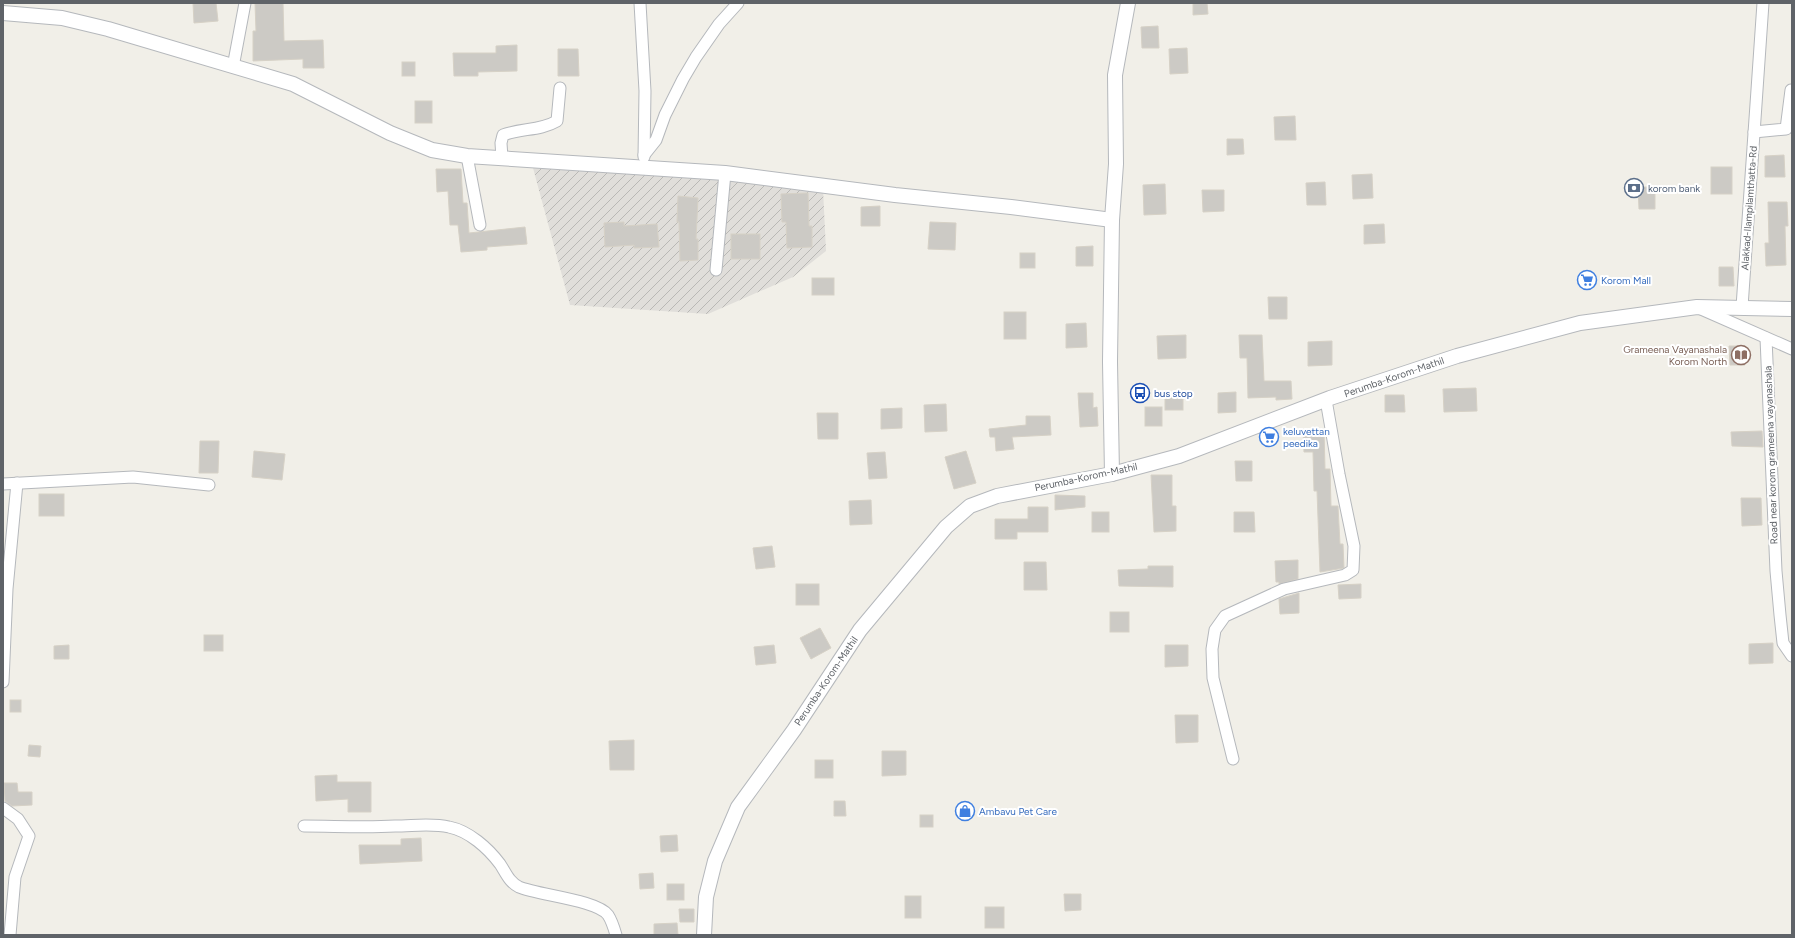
<svg xmlns="http://www.w3.org/2000/svg" width="1795" height="938" viewBox="0 0 1795 938" font-family="Figtree,sans-serif">
  <style>
    .industrial { fill: url(#industrial-furrows) }
    .building { fill: #cccac5; stroke: #d6d1c6 }
    .lines { fill: none; stroke-linecap: round; stroke-linejoin: round }
    .minor-casing { stroke: #b5b8bc; stroke-width: 13 }
    .tertiary-casing { stroke: #b5b8bc; stroke-width: 16 }
    .minor { stroke: #fff; stroke-width: 11 }
    .tertiary { stroke: #fff; stroke-width: 14 }
    .labels { text-anchor: middle; dominant-baseline: central; stroke-width: 4; stroke-linejoin: round; paint-order: stroke }
    .service-label { font-size: 10px; fill: #4e5e75; stroke: #fff; text-anchor: start }
    .street-label { font-size: 10px; fill: #5f6368; stroke: #fff }
    .shop-label { font-size: 10px; fill: #366cbe; stroke: #fff; text-anchor: start }
    .education-label { font-size: 10px; fill: #785e54; stroke: #fff; text-anchor: end }
    .transit-label { font-size: 10px; fill: #164399; stroke: #fff; text-anchor: start }
  </style>
  <defs>
    <pattern id="industrial-furrows" width="10" height="10" patternUnits="userSpaceOnUse"><rect width="10" height="10" fill="#e0deda"/><path d="M-1 1l2-2M0 10L10 0M9 11l2-2" fill="none" stroke="#b9b8b5"/></pattern>
  </defs>
  <rect width="100%" height="100%" fill="#f1efe8"/>
  <!-- industrial -->
  <path class="industrial" d="M 533,168 L 678,177 L 823,189 L 826,251 L 793,277 L 708,314 L 570,305 Z"/>
  <!-- building -->
  <g class="building">
    <path d="M 193,3 L 216,3 L 218,21 L 194,23 Z"/>
    <path d="M 255,3 L 283,3 L 284,41 L 323,40 L 324,68 L 303,68 L 303,59 L 253,61 L 253,31 L 256,31 Z"/>
    <path d="M 1193,3 L 1207,3 L 1208,14 L 1193,15 Z"/>
    <path d="M 1158,26 L 1159,48 L 1142,48 L 1141,27 Z"/>
    <path d="M 517,45 L 517,71 L 478,72 L 478,76 L 454,76 L 453,53 L 496,53 L 496,46 Z"/>
    <path d="M 1187,48 L 1188,73 L 1170,74 L 1169,49 Z"/>
    <path d="M 558,49 L 578,49 L 579,76 L 558,76 Z"/>
    <rect x="402" y="62" width="13" height="14"/>
    <rect x="415" y="101" width="17" height="22"/>
    <path d="M 1295,116 L 1296,140 L 1275,140 L 1274,117 Z"/>
    <path d="M 1227,139 L 1243,139 L 1244,154 L 1227,155 Z"/>
    <path d="M 1784,155 L 1785,177 L 1765,177 L 1765,156 Z"/>
    <rect x="1711" y="167" width="21" height="27"/>
    <path d="M 436,169 L 461,169 L 463,203 L 467,203 L 469,233 L 525,227 L 527,244 L 487,247 L 487,250 L 461,252 L 458,225 L 450,225 L 448,191 L 437,192 Z"/>
    <path d="M 1372,174 L 1373,198 L 1353,199 L 1352,175 Z"/>
    <path d="M 1325,182 L 1326,205 L 1307,205 L 1306,183 Z"/>
    <path d="M 1165,184 L 1166,214 L 1144,215 L 1143,185 Z"/>
    <path d="M 1638,187 L 1655,187 L 1655,209 L 1639,209 Z"/>
    <path d="M 1202,190 L 1224,190 L 1224,211 L 1203,212 Z"/>
    <path d="M 808,193 L 809,226 L 812,226 L 812,247 L 787,248 L 786,222 L 782,222 L 781,194 Z"/>
    <path d="M 678,196 L 698,198 L 696,239 L 698,239 L 698,260 L 680,261 L 679,222 L 677,222 Z"/>
    <path d="M 1768,202 L 1787,202 L 1788,226 L 1785,226 L 1786,265 L 1766,266 L 1765,243 L 1769,243 Z"/>
    <path d="M 880,206 L 880,226 L 861,226 L 861,207 Z"/>
    <path d="M 624,222 L 624,226 L 657,224 L 659,247 L 634,248 L 634,245 L 605,247 L 604,223 Z"/>
    <path d="M 930,222 L 956,223 L 955,250 L 928,249 Z"/>
    <path d="M 1384,224 L 1385,243 L 1364,244 L 1364,225 Z"/>
    <rect x="731" y="234" width="29" height="25"/>
    <path d="M 1093,246 L 1093,266 L 1076,266 L 1076,247 Z"/>
    <rect x="1020" y="253" width="15" height="15"/>
    <path d="M 1719,267 L 1733,267 L 1734,286 L 1719,286 Z"/>
    <rect x="812" y="278" width="22" height="17"/>
    <path d="M 1268,297 L 1287,297 L 1287,319 L 1269,319 Z"/>
    <rect x="1004" y="312" width="22" height="27"/>
    <path d="M 1086,323 L 1087,347 L 1066,348 L 1066,324 Z"/>
    <path d="M 1186,335 L 1186,358 L 1158,359 L 1157,336 Z"/>
    <path d="M 1239,335 L 1262,335 L 1264,381 L 1291,381 L 1292,399 L 1276,400 L 1276,397 L 1248,398 L 1247,358 L 1240,358 Z"/>
    <path d="M 1332,341 L 1332,365 L 1308,366 L 1308,342 Z"/>
    <path d="M 1729,346 L 1745,346 L 1745,365 L 1730,365 Z"/>
    <path d="M 1476,388 L 1477,411 L 1444,412 L 1443,389 Z"/>
    <path d="M 1236,392 L 1236,412 L 1218,413 L 1218,393 Z"/>
    <path d="M 1078,393 L 1093,393 L 1093,408 L 1097,407 L 1098,426 L 1080,427 Z"/>
    <rect x="1165" y="395" width="18" height="15"/>
    <path d="M 1385,395 L 1404,395 L 1405,412 L 1385,412 Z"/>
    <path d="M 946,404 L 947,431 L 925,432 L 924,405 Z"/>
    <rect x="1145" y="407" width="17" height="19"/>
    <path d="M 902,408 L 902,428 L 881,429 L 881,409 Z"/>
    <path d="M 817,413 L 838,413 L 838,439 L 818,439 Z"/>
    <path d="M 1026,416 L 1050,416 L 1051,435 L 1012,437 L 1014,449 L 996,451 L 995,437 L 990,437 L 989,429 L 1026,425 Z"/>
    <path d="M 1324,429 L 1325,469 L 1330,469 L 1331,506 L 1338,506 L 1340,544 L 1343,544 L 1344,568 L 1320,572 L 1317,491 L 1314,491 L 1313,452 L 1304,452 L 1303,430 Z"/>
    <path d="M 1762,431 L 1763,447 L 1732,446 L 1731,432 Z"/>
    <path d="M 200,441 L 219,441 L 218,473 L 199,473 Z"/>
    <path d="M 254,451 L 285,454 L 282,480 L 252,477 Z"/>
    <path d="M 966,451 L 976,483 L 954,489 L 945,457 Z"/>
    <path d="M 885,452 L 887,478 L 869,479 L 867,453 Z"/>
    <path d="M 1235,461 L 1252,461 L 1252,481 L 1236,481 Z"/>
    <path d="M 1151,475 L 1172,475 L 1172,506 L 1176,506 L 1176,531 L 1154,532 Z"/>
    <rect x="39" y="494" width="25" height="22"/>
    <path d="M 1055,495 L 1085,496 L 1085,507 L 1055,510 Z"/>
    <path d="M 1741,498 L 1761,498 L 1762,525 L 1742,526 Z"/>
    <path d="M 871,500 L 872,524 L 850,525 L 849,501 Z"/>
    <path d="M 1028,507 L 1048,507 L 1048,532 L 1017,532 L 1017,539 L 995,539 L 995,519 L 1028,519 Z"/>
    <rect x="1092" y="512" width="17" height="20"/>
    <path d="M 1234,512 L 1254,512 L 1255,532 L 1234,532 Z"/>
    <path d="M 772,546 L 775,567 L 756,569 L 753,548 Z"/>
    <path d="M 1298,560 L 1298,579 L 1279,584 L 1279,582 L 1276,582 L 1275,561 Z"/>
    <path d="M 1024,562 L 1046,562 L 1047,590 L 1024,590 Z"/>
    <path d="M 1148,566 L 1173,566 L 1173,587 L 1119,586 L 1118,570 L 1148,569 Z"/>
    <rect x="796" y="584" width="23" height="21"/>
    <path d="M 1361,584 L 1361,598 L 1339,599 L 1338,585 Z"/>
    <path d="M 1299,593 L 1299,613 L 1280,614 L 1279,599 Z"/>
    <rect x="1110" y="612" width="19" height="20"/>
    <path d="M 820,628 L 831,648 L 811,659 L 800,638 Z"/>
    <rect x="204" y="635" width="19" height="16"/>
    <path d="M 1773,643 L 1773,663 L 1749,664 L 1749,644 Z"/>
    <path d="M 69,645 L 69,659 L 54,659 L 54,646 Z"/>
    <path d="M 774,645 L 776,663 L 756,665 L 754,647 Z"/>
    <path d="M 1165,645 L 1188,645 L 1188,666 L 1165,667 Z"/>
    <rect x="10" y="700" width="11" height="12"/>
    <path d="M 1175,715 L 1198,715 L 1198,742 L 1176,743 Z"/>
    <path d="M 634,740 L 634,770 L 610,770 L 609,741 Z"/>
    <path d="M 29,745 L 41,746 L 40,757 L 28,756 Z"/>
    <path d="M 882,751 L 906,751 L 906,775 L 882,776 Z"/>
    <rect x="815" y="760" width="18" height="18"/>
    <path d="M 337,775 L 337,782 L 371,782 L 371,812 L 348,812 L 348,799 L 316,801 L 315,776 Z"/>
    <path d="M 4,783 L 17,783 L 18,792 L 32,792 L 32,805 L 12,806 L 5,801 Z"/>
    <path d="M 834,801 L 845,801 L 846,816 L 834,816 Z"/>
    <rect x="920" y="815" width="13" height="12"/>
    <path d="M 677,835 L 678,851 L 661,852 L 660,836 Z"/>
    <path d="M 421,838 L 422,861 L 360,864 L 359,845 L 401,845 L 401,839 Z"/>
    <path d="M 653,873 L 654,888 L 640,889 L 639,874 Z"/>
    <rect x="667" y="884" width="17" height="16"/>
    <path d="M 1064,894 L 1081,894 L 1081,910 L 1065,911 Z"/>
    <rect x="905" y="896" width="16" height="22"/>
    <rect x="985" y="907" width="19" height="21"/>
    <path d="M 679,909 L 694,909 L 694,922 L 680,922 Z"/>
    <path d="M 677,923 L 678,935 L 654,935 L 654,924 Z"/>
  </g>
  <g class="lines">
    <!-- minor casing -->
    <g class="minor-casing">
      <g id="minor">
        <path d="M 640,3 L 645,91 L 644,157"/>
        <path d="M 233,67 L 245,3"/>
        <path d="M 1754,132 L 1786,129 L 1791,90"/>
        <path d="M 644,155 L 656,140 L 665,115 L 683,79 L 696,57 L 719,24 L 738,3"/>
        <path d="M 467,156 L 480,225"/>
        <path d="M 502,158 L 501,143 L 503,135 C 521,128 540,131 557,121 L 560,88"/>
        <path d="M 716,270 L 725,173"/>
        <path d="M 1742,307 L 1763,3"/>
        <path d="M 1701,309 L 1792,349"/>
        <path d="M 1766,338 L 1776,571 L 1780,615 L 1783,643 L 1792,656"/>
        <path d="M 3,484 L 133,477 L 209,485"/>
        <path d="M 3,682 L 7,589 L 17,483"/>
        <path d="M 1233,759 L 1213,678 L 1212,649 L 1215,630 L 1225,616 L 1284,589 L 1345,575 L 1353,570 L 1354,546 L 1339,474 L 1326,400"/>
        <path d="M 3,808 L 18,819 L 29,836 L 15,877 L 10,935"/>
        <path d="M 304,826 C 334,826 365,828 395,826 C 413,826 432,823 449,827 C 469,831 488,848 500,864 C 506,873 509,882 519,887 C 538,895 597,900 608,915 C 612,921 614,928 616,935"/>
      </g>
    </g>
    <!-- tertiary casing -->
    <g class="tertiary-casing">
      <g id="tertiary">
        <path d="M 3,13 L 62,18 L 108,29 L 293,84 L 390,133 L 432,150 L 467,156 L 725,173 L 895,195 L 1011,207 L 1112,220"/>
        <path d="M 1112,474 L 1110,362 L 1112,220 L 1116,164 L 1115,75 L 1128,3"/>
        <path d="M 704,935 L 706,897 L 715,861 L 738,807 L 794,730 L 860,630 L 946,527 L 970,506 L 997,496 L 1112,474 L 1179,456 L 1330,398 L 1457,356 L 1580,323 L 1697,307 L 1792,309"/>
      </g>
    </g>
    <!-- minor -->
    <use href="#minor" class="minor"/>
    <!-- tertiary -->
    <use href="#tertiary" class="tertiary"/>
  </g>
  <!-- icons -->
  <defs>
    <g id="bank-ring" transform="scale(1)"><circle r="9.5" fill="#fff" stroke="#5c6f8a" stroke-width="1.5"/><path d="M-6-4H6V4H-6ZM0-2.3a2.3 2.3 0 1 0 0 4.6a2.3 2.3 0 1 0 0-4.6Z" fill="#5c6f8a"/></g>
    <g id="supermarket-ring" transform="scale(1)"><circle r="9.5" fill="#fff" stroke="#3f7fe0" stroke-width="1.5"/><path d="M-6-5.5h2.5l.6 2H6L4.5 2H-2.5L-4.4-4H-6ZM-1.5 3.2a1.3 1.3 0 1 0 .1 0ZM3 3.2a1.3 1.3 0 1 0 .1 0Z" fill="#3f7fe0"/></g>
    <g id="library-ring" transform="scale(1)"><circle r="9.5" fill="#fff" stroke="#8d6e63" stroke-width="1.5"/><path d="M-6-4Q-3-5.5-.7-3.5V5Q-3 3-6 4ZM6-4Q3-5.5 .7-3.5V5Q3 3 6 4Z" fill="#8d6e63"/></g>
    <g id="bus-ring" transform="scale(1)"><circle r="9.5" fill="#fff" stroke="#1a4fb4" stroke-width="1.5"/><path d="M-5-6H5V4H4V6H2V4H-2V6H-4V4H-5ZM-3.5-4V0h7V-4ZM-3.5 1.2v1.5H-2V1.2ZM2 1.2v1.5H3.5V1.2Z" fill="#1a4fb4"/></g>
    <g id="shop-ring" transform="scale(1)"><circle r="9.5" fill="#fff" stroke="#3f7fe0" stroke-width="1.5"/><path d="M-5-2.5h2.3a2.7 3.5 0 0 1 5.4 0H5L5.5 6h-11ZM-1.5-2.5h3a1.5 2.3 0 0 0-3 0Z" fill="#3f7fe0"/></g>
  </defs>
  <g fill-rule="evenodd">
    <use href="#bank-ring" x="1634" y="188"/>
    <use href="#supermarket-ring" x="1587" y="280"/>
    <use href="#library-ring" x="1741" y="355"/>
    <use href="#bus-ring" x="1140" y="393"/>
    <use href="#supermarket-ring" x="1269" y="437"/>
    <use href="#shop-ring" x="965" y="811"/>
  </g>
  <g class="labels">
    <!-- service labels -->
    <g class="service-label">
      <text x="1648" y="188">korom bank</text>
    </g>
    <!-- street labels -->
    <g class="street-label">
      <text transform="translate(1749 208) rotate(-86)">Alakkad-Ilampilamthatta-Rd</text>
      <text transform="translate(1394 377) rotate(-19)">Perumba-Korom-Mathil</text>
      <text transform="translate(1771 455) rotate(-92)">Road near korom grameena vayanashala</text>
      <text transform="translate(1086 477) rotate(-12)">Perumba-Korom-Mathil</text>
      <text transform="translate(826 681) rotate(-56)">Perumba-Korom-Mathil</text>
    </g>
    <!-- shop labels -->
    <g class="shop-label">
      <text x="1601" y="280">Korom Mall</text>
      <text x="1283" y="431">keluvettan<tspan x="1283" dy="12">peedika</tspan></text>
      <text x="979" y="811">Ambavu Pet Care</text>
    </g>
    <!-- education labels -->
    <g class="education-label">
      <text x="1727" y="349">Grameena Vayanashala<tspan x="1727" dy="12">Korom North</tspan></text>
    </g>
    <!-- transit labels -->
    <g class="transit-label">
      <text x="1154" y="393">bus stop</text>
    </g>
  </g>
  <!-- border -->
  <rect width="1795" height="938" fill="none" stroke="#5f6368" stroke-width="8"/>
</svg>
